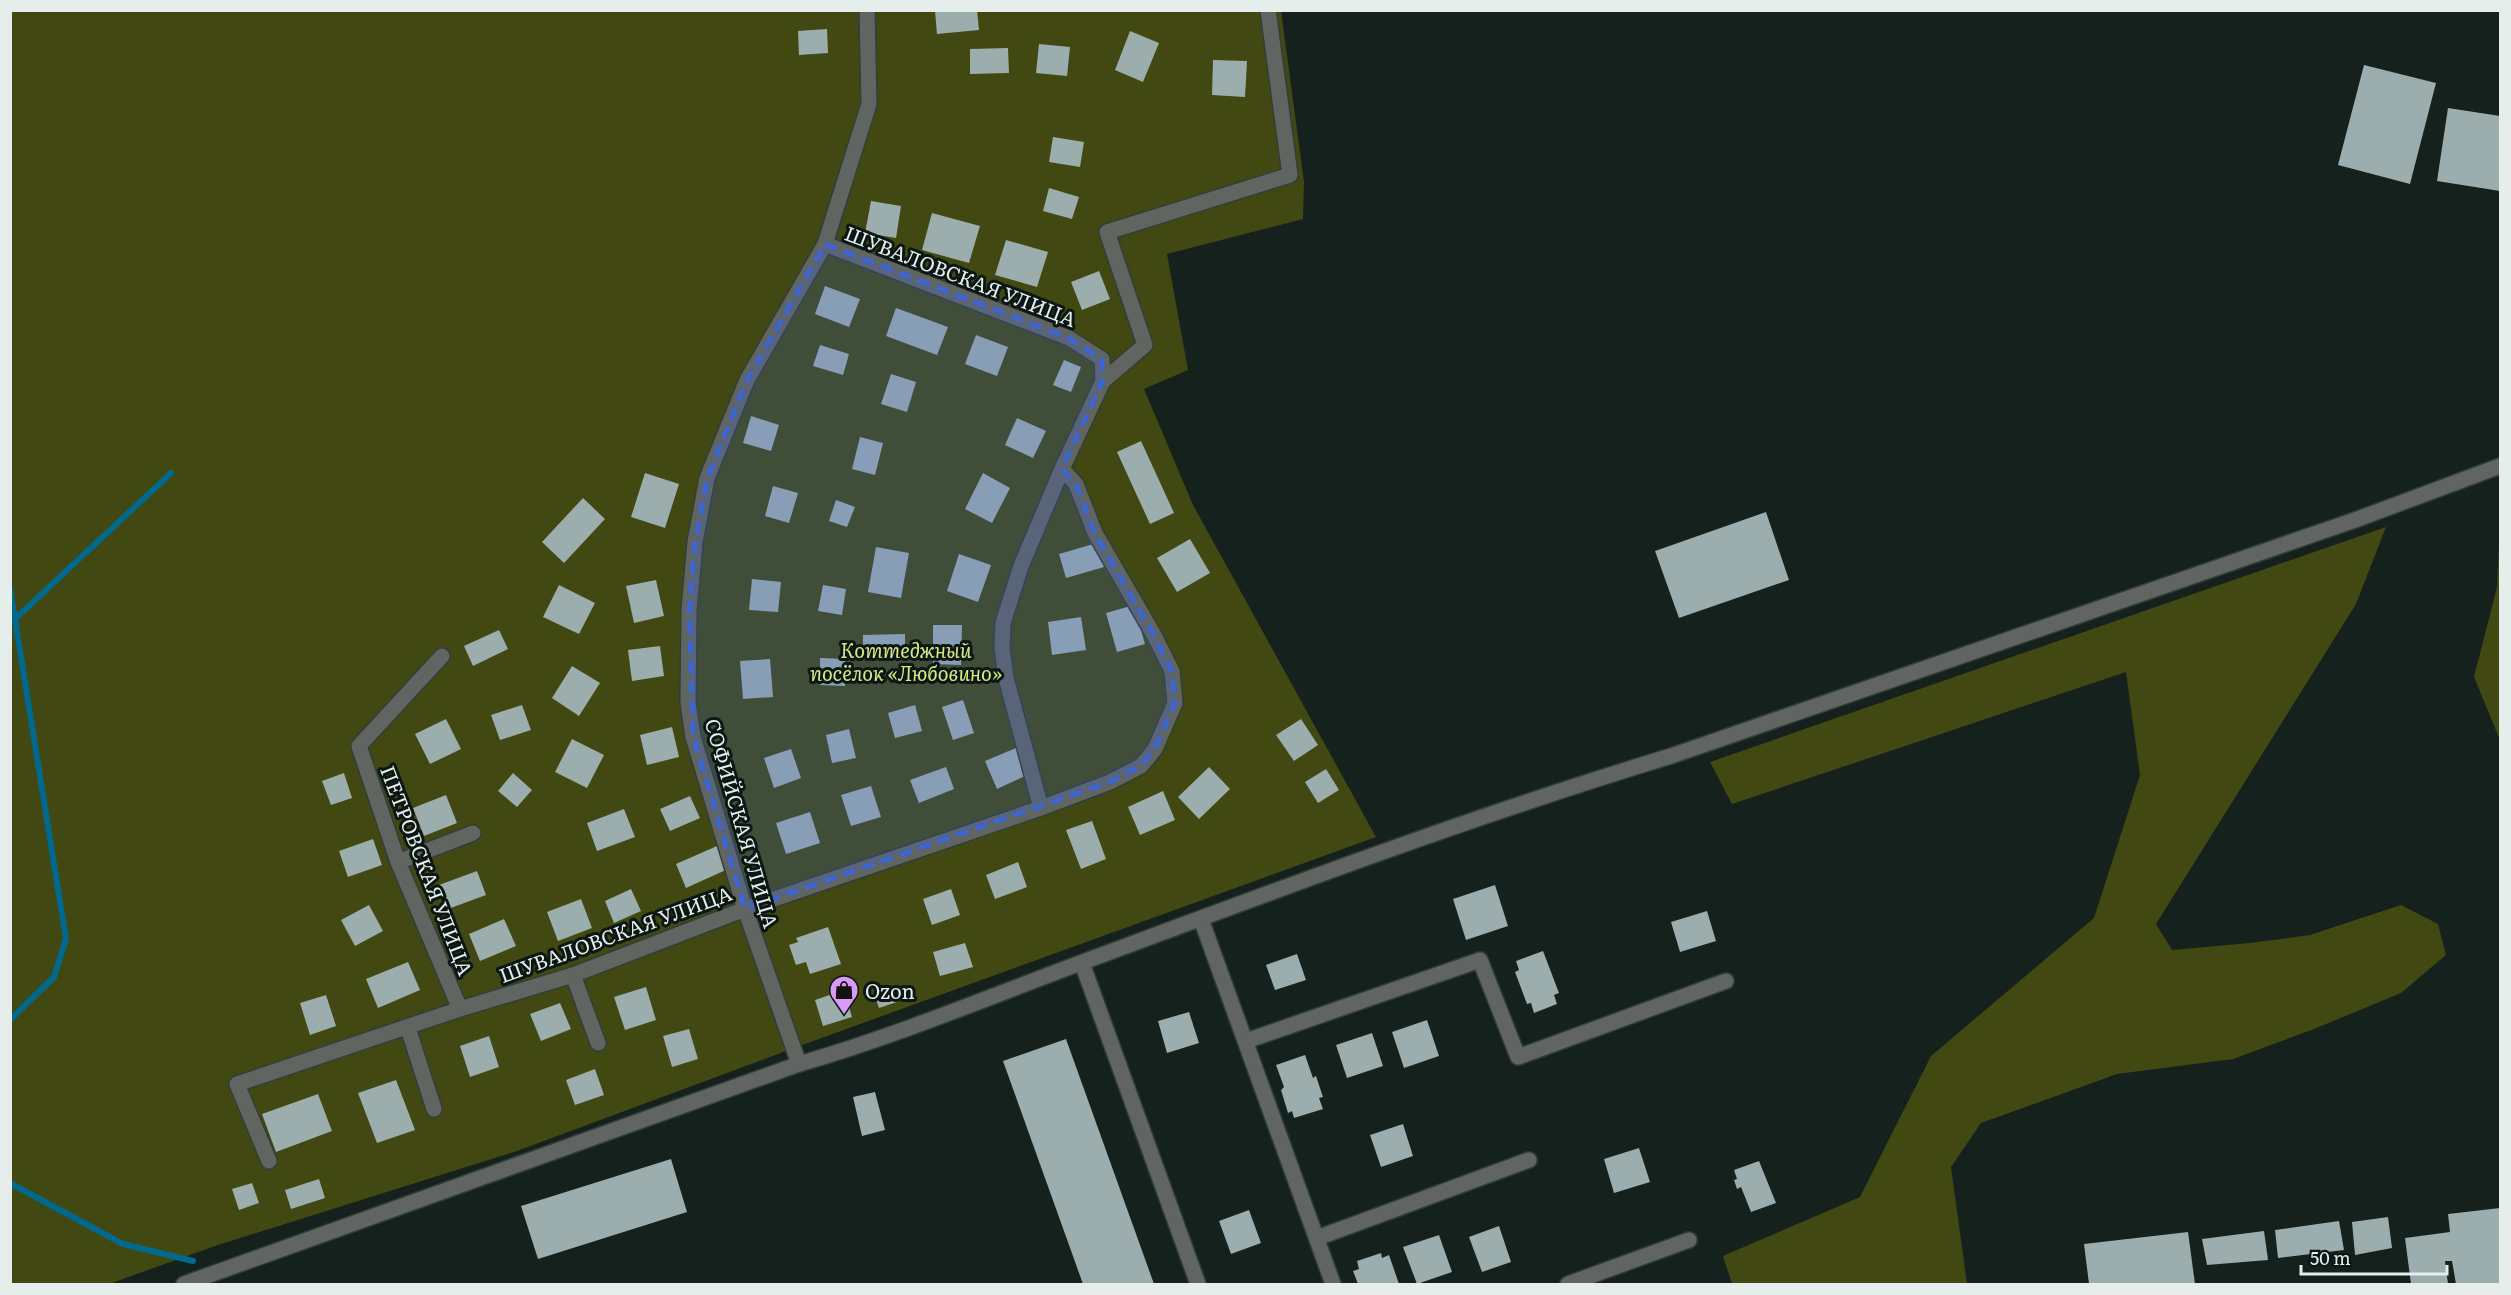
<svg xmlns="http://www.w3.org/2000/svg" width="2511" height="1295" viewBox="0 0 2511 1295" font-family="Literata,serif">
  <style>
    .green { fill: #414811 }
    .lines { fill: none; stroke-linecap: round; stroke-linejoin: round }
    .stream { stroke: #00698d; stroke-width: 6 }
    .building { fill: #9cadae }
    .minor-casing { stroke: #313e3a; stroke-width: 18 }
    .minor { stroke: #616561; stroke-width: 15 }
    .marked { fill: #3b66db; fill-opacity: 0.2; stroke: #3b66db; stroke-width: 4.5; stroke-dasharray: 12 8; stroke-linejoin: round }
    .labels { text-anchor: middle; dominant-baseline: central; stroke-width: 6; stroke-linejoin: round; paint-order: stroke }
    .street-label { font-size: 20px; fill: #e5eeeb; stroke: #0b1714 }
    .park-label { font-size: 20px; font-style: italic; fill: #d8e882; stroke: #0b1714 }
    .poi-label { font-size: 20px; fill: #e5eeeb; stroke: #0b1714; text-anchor: start }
  </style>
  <rect width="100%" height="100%" fill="#14211d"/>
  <!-- green -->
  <g class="green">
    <path d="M 231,10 L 1281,11 L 1304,182 L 1303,219 L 1167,254 L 1188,370 L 1144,389 L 1193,505 L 1376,837 L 794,1048 L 517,1151 L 215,1246 L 109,1284 L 11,1284 L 10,11 Z"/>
    <path d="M 2500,525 L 2500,740 L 2474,677 L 2497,587 Z"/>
    <path d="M 2386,527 L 2356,604 L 2156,924 L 2172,950 L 2250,943 L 2310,935 L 2401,905 L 2438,924 L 2446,955 L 2401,993 L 2314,1029 L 2233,1059 L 2117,1074 L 1981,1123 L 1951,1167 L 1967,1284 L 1732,1284 L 1723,1256 L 1860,1197 L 1931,1056 L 2094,918 L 2140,775 L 2126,672 L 1732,804 L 1710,762 Z"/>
  </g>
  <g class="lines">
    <!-- stream -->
    <g class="stream">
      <path d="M 10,588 L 66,939 L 54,977 L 10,1020"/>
      <path d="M 15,619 L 171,473"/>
      <path d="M 10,1183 L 123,1244 L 193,1261"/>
    </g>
  </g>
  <!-- building -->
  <g class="building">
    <path d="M 977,10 L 979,30 L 937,34 L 935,11 Z"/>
    <path d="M 827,29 L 828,53 L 799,55 L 798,31 Z"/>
    <path d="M 1130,31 L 1159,43 L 1143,82 L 1115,70 Z"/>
    <path d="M 1039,44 L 1070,47 L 1067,76 L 1036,73 Z"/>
    <path d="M 1008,48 L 1009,73 L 970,74 L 970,49 Z"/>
    <path d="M 1213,60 L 1247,61 L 1245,97 L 1212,95 Z"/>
    <path d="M 2364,65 L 2436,83 L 2410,184 L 2338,165 Z"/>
    <path d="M 2448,108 L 2500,116 L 2500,191 L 2437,181 Z"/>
    <path d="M 1053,137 L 1084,142 L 1080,167 L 1049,162 Z"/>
    <path d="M 1049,188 L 1079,197 L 1072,219 L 1043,211 Z"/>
    <path d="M 871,201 L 901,206 L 896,238 L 865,233 Z"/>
    <path d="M 932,213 L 980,226 L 969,263 L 922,250 Z"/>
    <path d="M 1006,240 L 1048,252 L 1037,287 L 995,275 Z"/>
    <path d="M 1099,271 L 1110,299 L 1082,310 L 1071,282 Z"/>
    <path d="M 825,286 L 860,299 L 849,327 L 815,314 Z"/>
    <path d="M 896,308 L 948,327 L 937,355 L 886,336 Z"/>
    <path d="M 976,335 L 1008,347 L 997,376 L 965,364 Z"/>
    <path d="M 820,345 L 849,354 L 843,375 L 813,366 Z"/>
    <path d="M 1064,360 L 1081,367 L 1071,392 L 1053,385 Z"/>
    <path d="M 891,374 L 916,382 L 907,412 L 881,404 Z"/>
    <path d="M 751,416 L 779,425 L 771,451 L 743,443 Z"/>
    <path d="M 1017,418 L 1046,431 L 1033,458 L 1005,445 Z"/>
    <path d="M 860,437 L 883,443 L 875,475 L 852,469 Z"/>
    <path d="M 1141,441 L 1174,513 L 1150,524 L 1117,452 Z"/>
    <path d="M 645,473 L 679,484 L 665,528 L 631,517 Z"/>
    <path d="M 983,473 L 1010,488 L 992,523 L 965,509 Z"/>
    <path d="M 773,486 L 798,493 L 789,523 L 765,516 Z"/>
    <path d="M 583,498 L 605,519 L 564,563 L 542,542 Z"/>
    <path d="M 836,500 L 855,507 L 847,527 L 829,521 Z"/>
    <path d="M 1766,512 L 1789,580 L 1679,618 L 1655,551 Z"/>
    <path d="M 1190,539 L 1210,573 L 1177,592 L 1157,558 Z"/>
    <path d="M 1097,543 L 1104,567 L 1066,578 L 1059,554 Z"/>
    <path d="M 876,547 L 909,553 L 901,598 L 868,592 Z"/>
    <path d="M 959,554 L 991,565 L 978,602 L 947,591 Z"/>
    <path d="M 752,579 L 781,582 L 778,612 L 749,610 Z"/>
    <path d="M 656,580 L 664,616 L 634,623 L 626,586 Z"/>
    <path d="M 559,585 L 595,603 L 579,634 L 543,617 Z"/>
    <path d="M 823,585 L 846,589 L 842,615 L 818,611 Z"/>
    <path d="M 1134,605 L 1145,644 L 1117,652 L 1106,613 Z"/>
    <path d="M 1081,617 L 1086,650 L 1052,655 L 1048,622 Z"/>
    <path d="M 933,625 L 962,625 L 961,665 L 933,664 Z"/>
    <path d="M 499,630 L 508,649 L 473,666 L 464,646 Z"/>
    <path d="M 905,634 L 905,659 L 863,660 L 863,635 Z"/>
    <path d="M 660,646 L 664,676 L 632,681 L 628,650 Z"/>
    <path d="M 820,658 L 845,659 L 845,686 L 820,685 Z"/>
    <path d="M 770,659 L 773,697 L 743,699 L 740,661 Z"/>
    <path d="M 572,666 L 600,683 L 579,716 L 552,698 Z"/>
    <path d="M 963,700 L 974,733 L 953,740 L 942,707 Z"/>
    <path d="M 522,705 L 531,730 L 500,740 L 491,715 Z"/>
    <path d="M 915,705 L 922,731 L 895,738 L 888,713 Z"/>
    <path d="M 446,719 L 461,749 L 430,764 L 415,734 Z"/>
    <path d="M 1301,719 L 1318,745 L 1294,761 L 1276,735 Z"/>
    <path d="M 672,727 L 679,757 L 647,765 L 640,735 Z"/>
    <path d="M 849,729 L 856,758 L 832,763 L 826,735 Z"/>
    <path d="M 572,739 L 604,755 L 587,788 L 555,772 Z"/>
    <path d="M 1016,748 L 1027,775 L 997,789 L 985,761 Z"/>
    <path d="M 791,749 L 801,778 L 774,788 L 764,758 Z"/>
    <path d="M 946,767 L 954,789 L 919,803 L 910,780 Z"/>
    <path d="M 1209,767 L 1230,789 L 1199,819 L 1178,797 Z"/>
    <path d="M 1326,769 L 1339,790 L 1318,803 L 1305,782 Z"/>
    <path d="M 344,773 L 352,798 L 331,805 L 322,781 Z"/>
    <path d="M 513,773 L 532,790 L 517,807 L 498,791 Z"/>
    <path d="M 871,786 L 881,817 L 851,826 L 841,795 Z"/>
    <path d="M 1163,791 L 1175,820 L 1140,835 L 1128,807 Z"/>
    <path d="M 446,795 L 457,823 L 424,836 L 413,808 Z"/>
    <path d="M 690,796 L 700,818 L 670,831 L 660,809 Z"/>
    <path d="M 624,809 L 635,837 L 597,851 L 587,823 Z"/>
    <path d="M 810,812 L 820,843 L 786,854 L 776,823 Z"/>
    <path d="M 1092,821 L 1106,859 L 1081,869 L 1066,830 Z"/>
    <path d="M 373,839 L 382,865 L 348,877 L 339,851 Z"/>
    <path d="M 717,846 L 728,869 L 686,888 L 676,864 Z"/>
    <path d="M 1018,862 L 1027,887 L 995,899 L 986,875 Z"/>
    <path d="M 477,871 L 486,895 L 448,909 L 439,885 Z"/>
    <path d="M 1495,885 L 1508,926 L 1466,940 L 1453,899 Z"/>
    <path d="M 631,889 L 641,911 L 614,923 L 605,901 Z"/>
    <path d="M 951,889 L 960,915 L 932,925 L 923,899 Z"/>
    <path d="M 581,899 L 592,928 L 558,941 L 547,912 Z"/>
    <path d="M 369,905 L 383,931 L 355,946 L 341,920 Z"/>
    <path d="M 1707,911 L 1716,941 L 1680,952 L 1671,922 Z"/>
    <path d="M 504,919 L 516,946 L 480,961 L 469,934 Z"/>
    <path d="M 828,927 L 841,964 L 810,974 L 806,962 L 796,965 L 789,945 L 798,942 L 796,938 Z"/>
    <path d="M 965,943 L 973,967 L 940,976 L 933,952 Z"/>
    <path d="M 1543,951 L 1559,993 L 1554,995 L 1557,1004 L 1534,1013 L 1531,1003 L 1527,1004 L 1515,972 L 1519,970 L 1516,961 Z"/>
    <path d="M 1297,954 L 1306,980 L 1275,990 L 1266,965 Z"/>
    <path d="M 408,962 L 420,990 L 378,1008 L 366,979 Z"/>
    <path d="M 895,986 L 900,1001 L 879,1008 L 874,993 Z"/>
    <path d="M 646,987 L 656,1020 L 625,1030 L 614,997 Z"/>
    <path d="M 844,990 L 852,1017 L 823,1026 L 815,1000 Z"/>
    <path d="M 326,995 L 336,1026 L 310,1035 L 300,1003 Z"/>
    <path d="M 560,1003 L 571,1029 L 541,1041 L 530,1014 Z"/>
    <path d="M 1189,1012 L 1199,1043 L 1167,1053 L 1158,1021 Z"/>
    <path d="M 1427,1020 L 1439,1056 L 1404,1068 L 1392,1032 Z"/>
    <path d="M 689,1029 L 698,1059 L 672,1067 L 663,1036 Z"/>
    <path d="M 1372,1033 L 1383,1066 L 1347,1078 L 1336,1045 Z"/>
    <path d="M 489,1036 L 499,1067 L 470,1077 L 460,1046 Z"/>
    <path d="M 1066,1039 L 1154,1284 L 1083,1284 L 1003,1061 Z"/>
    <path d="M 1305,1055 L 1313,1078 L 1316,1076 L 1323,1097 L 1319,1098 L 1323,1109 L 1294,1118 L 1292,1111 L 1288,1113 L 1281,1090 L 1284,1087 L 1276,1065 Z"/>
    <path d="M 595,1069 L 604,1095 L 575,1105 L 566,1080 Z"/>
    <path d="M 396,1080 L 415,1130 L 377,1143 L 358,1093 Z"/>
    <path d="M 875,1092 L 885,1130 L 862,1136 L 853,1097 Z"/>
    <path d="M 318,1094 L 332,1131 L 276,1152 L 262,1114 Z"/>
    <path d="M 1403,1124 L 1413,1156 L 1381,1167 L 1370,1135 Z"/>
    <path d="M 1639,1148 L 1650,1182 L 1614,1193 L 1604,1159 Z"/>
    <path d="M 671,1159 L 687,1212 L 538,1259 L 521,1206 Z"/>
    <path d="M 1759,1161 L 1776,1203 L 1751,1212 L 1741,1187 L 1737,1189 L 1734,1180 L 1737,1179 L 1734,1170 Z"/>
    <path d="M 319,1179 L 325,1198 L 291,1209 L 285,1190 Z"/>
    <path d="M 252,1183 L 259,1203 L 239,1210 L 232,1189 Z"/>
    <path d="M 2500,1208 L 2500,1284 L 2456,1284 L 2452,1261 L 2445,1261 L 2448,1284 L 2411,1284 L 2405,1238 L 2450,1232 L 2448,1214 Z"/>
    <path d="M 1249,1210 L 1261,1243 L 1231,1254 L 1219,1221 Z"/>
    <path d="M 2388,1217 L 2392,1248 L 2355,1255 L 2352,1222 Z"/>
    <path d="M 2339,1221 L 2344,1250 L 2278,1258 L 2275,1230 Z"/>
    <path d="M 1499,1226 L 1511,1262 L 1482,1272 L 1469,1237 Z"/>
    <path d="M 2264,1231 L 2268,1260 L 2207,1265 L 2202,1239 Z"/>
    <path d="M 2188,1232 L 2195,1284 L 2089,1284 L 2084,1244 Z"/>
    <path d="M 1439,1235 L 1452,1272 L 1417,1284 L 1403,1247 Z"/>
    <path d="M 1381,1253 L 1382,1258 L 1389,1255 L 1399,1284 L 1358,1284 L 1353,1271 L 1359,1269 L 1357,1261 Z"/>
  </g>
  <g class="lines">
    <!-- minor casing -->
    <g class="minor-casing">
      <g id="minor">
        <path d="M 825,244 L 1069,338 L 1102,359 L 1103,381 L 1062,469 L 1021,566 L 1003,623 L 1002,648 L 1006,678 L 1041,808"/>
        <path d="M 1103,381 L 1145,345 L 1107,232 L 1290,175 L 1268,10"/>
        <path d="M 442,656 L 359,746 L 398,862 L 460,1009"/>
        <path d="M 398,862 L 473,833"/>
        <path d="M 1201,919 L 1333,1284"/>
        <path d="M 1082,963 L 1198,1284"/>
        <path d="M 573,975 L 598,1043"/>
        <path d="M 408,1028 L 434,1109"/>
        <path d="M 1246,1041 L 1480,960 L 1518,1057 L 1726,981"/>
        <path d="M 799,1064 L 745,909 L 693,737 L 688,703 L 689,610 L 695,542 L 707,478 L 747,380 L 825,244 L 869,104 L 867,10"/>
        <path d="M 269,1161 L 237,1084 L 460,1009 L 573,975 L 745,909 L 1041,808 L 1110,782 L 1141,766 L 1155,749 L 1175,703 L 1172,671 L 1154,635 L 1095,533 L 1076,484 L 1062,469"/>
        <path d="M 1317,1238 L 1529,1160"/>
        <path d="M 184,1284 L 799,1064 C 896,1036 989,997 1083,962 C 1277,890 1473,816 1671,756 L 2355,520 L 2500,466"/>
        <path d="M 1568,1284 L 1689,1240"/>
      </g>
    </g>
    <!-- minor -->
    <use href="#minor" class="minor"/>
  </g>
  <!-- marked area -->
  <path class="marked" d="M 825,244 L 1069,338 L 1102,359 L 1103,381 L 1062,469 L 1076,484 L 1095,533 L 1154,635 L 1172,671 L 1175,703 L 1155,749 L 1141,766 L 1110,782 L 745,909 L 693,737 L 689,610 L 695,542 L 707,478 L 747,380 Z"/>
  <!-- icons -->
  <defs>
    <g id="shop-pin" transform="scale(1.5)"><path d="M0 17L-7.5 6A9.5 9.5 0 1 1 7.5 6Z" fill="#da9af6" stroke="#0b1714"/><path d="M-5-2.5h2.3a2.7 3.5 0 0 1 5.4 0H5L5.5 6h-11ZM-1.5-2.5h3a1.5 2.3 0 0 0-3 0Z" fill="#111"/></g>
  </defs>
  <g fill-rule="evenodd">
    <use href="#shop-pin" x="844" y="990"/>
  </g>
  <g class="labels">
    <!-- street labels -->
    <g class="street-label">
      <text transform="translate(961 275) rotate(21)">ШУВАЛОВСКАЯ УЛИЦА</text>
      <text transform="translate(743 823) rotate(74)">СОФИЙСКАЯ УЛИЦА</text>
      <text transform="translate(428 870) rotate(69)">ПЕТРОВСКАЯ УЛИЦА</text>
      <text transform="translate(615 933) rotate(-20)">ШУВАЛОВСКАЯ УЛИЦА</text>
    </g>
    <!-- park labels -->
    <g class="park-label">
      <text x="906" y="649">Коттеджный<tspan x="906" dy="23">посёлок «Любовино»</tspan></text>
    </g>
    <!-- poi labels -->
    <g class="poi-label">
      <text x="865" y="990">Ozon</text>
    </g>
  </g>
  <!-- border -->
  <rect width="2511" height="1295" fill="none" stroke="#e5eeeb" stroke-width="24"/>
  <!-- scale -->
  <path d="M2301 1265v9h146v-9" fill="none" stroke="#e5eeeb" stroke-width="3"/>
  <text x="2310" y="1265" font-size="18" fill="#e5eeeb" stroke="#0b1714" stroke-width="4.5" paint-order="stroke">50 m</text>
</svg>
